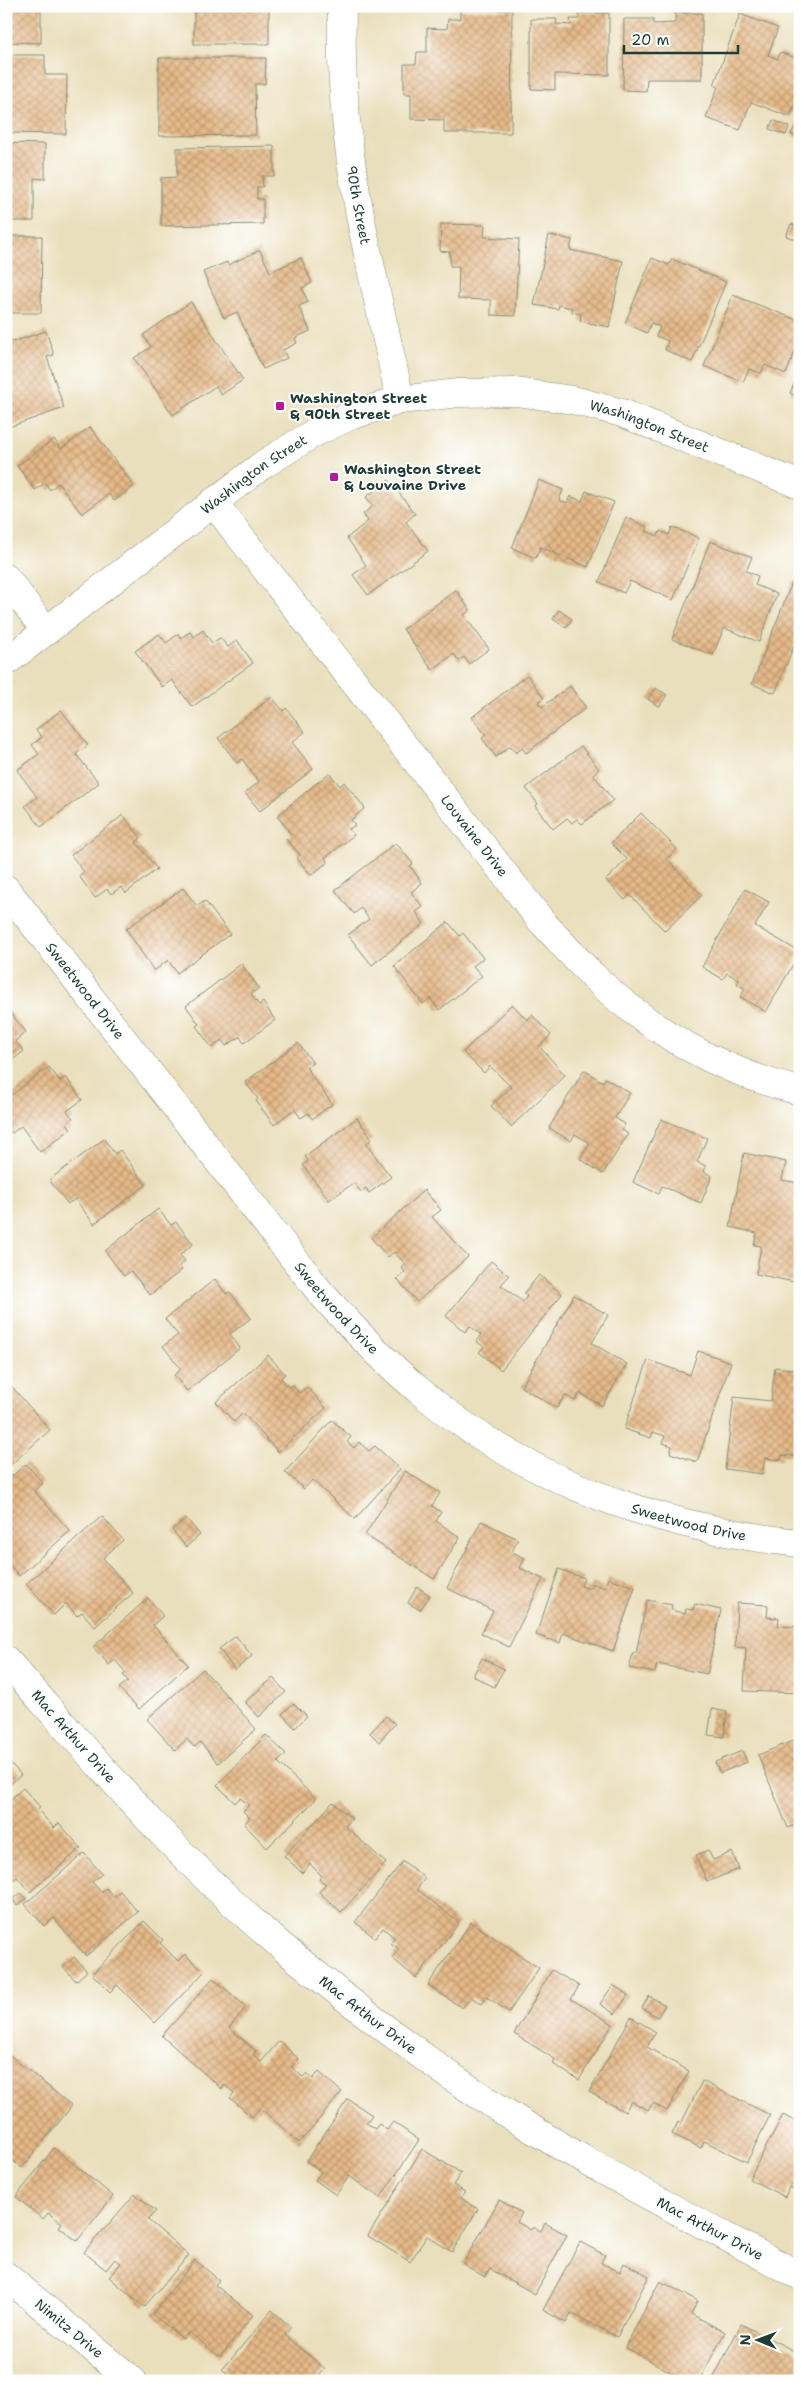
<svg xmlns="http://www.w3.org/2000/svg" width="806" height="2387" viewBox="0 0 806 2387" font-family="'Shantell Sans',sans-serif">
  <style>
    .building { fill: url(#building-cross-hatch) }
    .lines { fill: none; stroke-linecap: round; stroke-linejoin: round }
    .street-casing { stroke: #848e78; stroke-width: 29 }
    .secondary-casing { stroke: #848e78; stroke-width: 29 }
    .street { stroke: #fff; stroke-width: 28 }
    .secondary { stroke: #fff; stroke-width: 28 }
    .poi-dot { fill: #b5179e; stroke: #fff; stroke-width: 2 }
    .labels { text-anchor: middle; dominant-baseline: central; stroke-width: 4; stroke-linejoin: round; paint-order: stroke }
    .street-label { font-size: 14px; fill: #1f3d34; stroke: #fff }
    .poi-label { font-size: 14px; font-weight: bold; fill: #1f3d34; stroke: #fff; text-anchor: start }
  </style>
  <defs>
    <pattern id="building-cross-hatch" width="8" height="8" patternUnits="userSpaceOnUse" patternTransform="scale(1.25)"><rect width="8" height="8" fill="#e6b988"/><path d="M0 0l8 8M0 8l8-8" fill="none" stroke="#ba9870"/></pattern>
  </defs>
  <rect width="100%" height="100%" fill="#fff"/>
  <filter id="ink" filterUnits="userSpaceOnUse"><feTurbulence type="fractalNoise" baseFrequency=".02" numOctaves="2"/><feDisplacementMap in="SourceGraphic" scale="10" xChannelSelector="R" yChannelSelector="G"/><feConvolveMatrix kernelMatrix="1 2 1 2 8 2 1 2 1" color-interpolation-filters="sRGB"/></filter>
  <filter id="wash" filterUnits="userSpaceOnUse"><feTurbulence type="fractalNoise" baseFrequency=".0096" numOctaves="4" result="noise"/><feDisplacementMap in="SourceGraphic" scale="20" xChannelSelector="R" yChannelSelector="G"/><feGaussianBlur stdDeviation="1.12" result="paint"/><feColorMatrix in="noise" values="0 0 0 0 0 0 0 0 0 0 0 0 0 0 0 0 0 1.4 0 .05"/><feComposite in="paint" operator="in"/></filter>
  <g filter="url(#wash)">
    <rect width="100%" height="100%" fill="#eadfbc"/>
    <g id="blocks">
      <!-- building -->
      <g class="building">
        <path d="M 6,6 L 41,6 L 41,43 L 6,42 Z"/>
        <rect x="194" y="6" width="75" height="38"/>
        <path d="M 460,10 L 512,10 L 511,133 L 444,133 L 444,120 L 411,119 L 411,94 L 404,94 L 404,64 L 416,64 L 417,52 L 427,52 L 427,28 L 447,29 L 448,19 L 460,19 Z"/>
        <path d="M 579,13 L 609,13 L 609,75 L 555,74 L 555,90 L 531,89 L 531,19 L 557,19 L 556,24 L 571,25 L 570,19 L 579,19 Z"/>
        <path d="M 675,13 L 702,13 L 702,79 L 647,79 L 646,91 L 623,90 L 624,19 L 653,19 L 653,24 L 675,23 Z"/>
        <path d="M 740,14 L 778,28 L 768,55 L 778,59 L 780,52 L 800,60 L 800,92 L 790,117 L 751,102 L 740,130 L 706,118 L 718,87 L 714,85 Z"/>
        <path d="M 6,55 L 45,55 L 45,75 L 67,75 L 66,134 L 6,133 Z"/>
        <path d="M 159,58 L 266,58 L 265,84 L 255,84 L 256,135 L 159,136 Z"/>
        <path d="M 800,119 L 800,139 L 791,134 Z"/>
        <path d="M 773,120 L 789,127 L 786,135 L 769,129 Z"/>
        <path d="M 6,143 L 45,144 L 45,179 L 34,178 L 34,221 L 6,221 Z"/>
        <path d="M 274,146 L 274,176 L 262,176 L 263,187 L 257,187 L 257,199 L 263,199 L 263,224 L 161,226 L 161,178 L 177,177 L 177,148 Z"/>
        <path d="M 441,224 L 485,225 L 484,237 L 519,239 L 515,316 L 491,315 L 491,300 L 458,299 L 459,266 L 450,266 L 450,252 L 440,251 Z"/>
        <path d="M 791,224 L 800,227 L 800,241 L 786,236 Z"/>
        <path d="M 549,235 L 572,240 L 570,250 L 623,261 L 609,327 L 580,321 L 581,314 L 572,312 L 572,308 L 559,305 L 558,309 L 534,305 Z"/>
        <path d="M 6,236 L 42,236 L 41,313 L 6,313 Z"/>
        <path d="M 260,250 L 270,272 L 301,258 L 312,283 L 302,288 L 308,302 L 299,306 L 310,331 L 295,338 L 297,343 L 283,350 L 287,358 L 263,369 L 237,312 L 224,318 L 203,272 L 227,262 L 228,265 Z"/>
        <path d="M 652,258 L 669,265 L 672,259 L 726,282 L 692,362 L 665,350 L 668,341 L 656,336 L 660,327 L 651,323 L 647,333 L 625,323 Z"/>
        <path d="M 733,295 L 800,321 L 800,339 L 786,374 L 765,365 L 761,373 L 749,369 L 743,382 L 704,366 Z"/>
        <path d="M 191,302 L 243,380 L 221,395 L 216,386 L 173,415 L 134,358 L 151,347 L 143,335 Z"/>
        <path d="M 46,331 L 54,355 L 47,357 L 64,408 L 6,428 L 6,344 Z"/>
        <path d="M 800,371 L 800,398 L 790,393 Z"/>
        <path d="M 90,427 L 134,486 L 114,501 L 109,494 L 82,514 L 58,483 L 50,490 L 45,483 L 35,490 L 17,466 L 54,439 L 61,449 Z"/>
        <path d="M 389,480 L 415,514 L 406,522 L 428,551 L 368,595 L 353,575 L 366,565 L 347,538 L 368,521 L 363,514 L 373,506 L 366,497 Z"/>
        <path d="M 539,480 L 563,490 L 559,500 L 567,503 L 570,496 L 582,501 L 586,491 L 614,502 L 588,567 L 540,547 L 536,558 L 512,548 Z"/>
        <path d="M 626,517 L 648,527 L 646,531 L 658,536 L 660,531 L 669,535 L 672,527 L 699,538 L 673,600 L 630,581 L 624,593 L 599,582 Z"/>
        <path d="M 710,541 L 752,557 L 746,571 L 758,576 L 755,585 L 777,594 L 759,642 L 724,628 L 713,655 L 672,639 Z"/>
        <path d="M 793,580 L 800,583 L 800,645 L 795,643 L 775,693 L 752,684 Z"/>
        <path d="M 456,590 L 470,610 L 464,615 L 489,649 L 469,664 L 464,657 L 459,661 L 454,654 L 432,670 L 403,629 Z"/>
        <path d="M 559,610 L 572,619 L 566,628 L 553,619 Z"/>
        <path d="M 203,630 L 212,643 L 220,638 L 228,647 L 237,640 L 253,663 L 192,707 L 172,680 L 162,687 L 135,651 L 159,634 L 166,643 L 178,634 L 181,638 L 190,632 L 194,637 Z"/>
        <path d="M 527,675 L 544,698 L 538,702 L 542,707 L 570,686 L 586,708 L 526,753 L 522,748 L 516,753 L 510,746 L 496,757 L 482,738 L 486,735 L 472,717 Z"/>
        <path d="M 656,688 L 667,695 L 659,707 L 648,699 Z"/>
        <path d="M 272,697 L 283,711 L 286,708 L 305,732 L 292,742 L 313,769 L 260,811 L 245,793 L 259,782 L 242,759 L 237,763 L 218,738 Z"/>
        <path d="M 61,710 L 88,745 L 76,754 L 99,783 L 41,827 L 25,806 L 37,797 L 17,770 L 39,754 L 32,745 L 42,737 L 36,730 Z"/>
        <path d="M 581,746 L 599,769 L 593,774 L 613,800 L 582,824 L 577,819 L 572,823 L 567,818 L 553,829 L 535,806 L 538,804 L 526,788 Z"/>
        <path d="M 329,773 L 340,786 L 344,782 L 365,808 L 351,820 L 355,825 L 349,829 L 354,835 L 325,858 L 328,862 L 311,875 L 297,858 L 300,855 L 286,839 L 291,834 L 277,816 Z"/>
        <path d="M 641,813 L 677,849 L 667,859 L 702,895 L 665,931 L 630,895 L 625,900 L 606,880 L 627,859 L 611,843 Z"/>
        <path d="M 123,815 L 141,838 L 136,842 L 157,869 L 126,893 L 121,887 L 111,894 L 107,889 L 95,898 L 79,876 L 84,872 L 71,855 Z"/>
        <path d="M 396,843 L 413,864 L 410,866 L 422,883 L 411,892 L 423,907 L 416,912 L 424,924 L 372,965 L 348,935 L 369,919 L 361,908 L 354,914 L 335,890 Z"/>
        <path d="M 183,888 L 197,906 L 205,901 L 230,934 L 177,973 L 168,960 L 154,971 L 126,929 Z"/>
        <path d="M 745,889 L 769,902 L 755,926 L 800,952 L 766,1012 L 740,997 L 745,989 L 737,984 L 739,980 L 727,973 L 723,979 L 702,967 Z"/>
        <path d="M 448,922 L 460,936 L 463,933 L 483,958 L 473,966 L 482,976 L 439,1010 L 430,998 L 423,1004 L 394,966 Z"/>
        <path d="M 241,964 L 259,988 L 251,994 L 259,1005 L 263,1002 L 275,1020 L 244,1043 L 240,1037 L 226,1046 L 222,1040 L 212,1048 L 196,1026 L 199,1024 L 186,1006 Z"/>
        <path d="M 512,1004 L 527,1020 L 532,1015 L 551,1035 L 539,1046 L 565,1075 L 511,1127 L 491,1106 L 511,1087 L 490,1066 L 484,1073 L 463,1052 Z"/>
        <path d="M 6,1007 L 26,1032 L 15,1041 L 24,1051 L 6,1065 Z"/>
        <path d="M 298,1043 L 313,1063 L 306,1067 L 332,1104 L 312,1119 L 308,1113 L 301,1118 L 294,1109 L 274,1125 L 256,1101 L 258,1099 L 245,1082 Z"/>
        <path d="M 49,1067 L 60,1081 L 66,1077 L 82,1100 L 67,1111 L 73,1118 L 67,1123 L 71,1129 L 40,1152 L 21,1126 L 12,1133 L 6,1126 L 6,1099 Z"/>
        <path d="M 584,1070 L 603,1082 L 605,1078 L 630,1093 L 615,1118 L 625,1124 L 622,1130 L 628,1134 L 603,1174 L 580,1159 L 590,1143 L 575,1134 L 571,1141 L 549,1128 Z"/>
        <path d="M 357,1118 L 372,1139 L 366,1144 L 391,1177 L 369,1193 L 366,1188 L 361,1192 L 354,1183 L 329,1200 L 303,1165 L 308,1161 L 305,1156 Z"/>
        <path d="M 661,1119 L 707,1138 L 697,1162 L 706,1166 L 704,1172 L 712,1176 L 701,1203 L 662,1186 L 659,1194 L 633,1182 Z"/>
        <path d="M 104,1139 L 115,1154 L 120,1150 L 146,1185 L 94,1224 L 75,1199 L 68,1204 L 49,1180 Z"/>
        <path d="M 744,1153 L 786,1162 L 782,1180 L 799,1183 L 799,1283 L 756,1274 L 761,1246 L 754,1245 L 757,1233 L 730,1227 Z"/>
        <path d="M 424,1190 L 441,1210 L 432,1217 L 468,1257 L 417,1302 L 397,1279 L 405,1272 L 402,1268 L 406,1265 L 394,1252 L 388,1257 L 371,1238 Z"/>
        <path d="M 158,1209 L 171,1225 L 176,1222 L 193,1244 L 180,1255 L 185,1261 L 179,1266 L 182,1270 L 150,1295 L 131,1271 L 124,1276 L 105,1251 Z"/>
        <path d="M 491,1261 L 509,1276 L 501,1285 L 523,1302 L 527,1296 L 524,1293 L 539,1275 L 562,1294 L 501,1370 L 479,1352 L 484,1347 L 476,1341 L 481,1335 L 470,1326 L 465,1332 L 446,1316 Z"/>
        <path d="M 215,1279 L 226,1294 L 230,1292 L 251,1318 L 230,1334 L 240,1348 L 187,1391 L 174,1375 L 181,1369 L 163,1346 L 178,1335 L 165,1319 Z"/>
        <path d="M 574,1295 L 608,1315 L 592,1343 L 627,1364 L 602,1406 L 580,1393 L 575,1401 L 565,1395 L 557,1408 L 521,1387 Z"/>
        <path d="M 698,1351 L 731,1362 L 697,1462 L 670,1453 L 672,1446 L 663,1443 L 665,1436 L 653,1432 L 651,1438 L 624,1429 L 648,1360 L 690,1375 Z"/>
        <path d="M 268,1355 L 285,1374 L 281,1378 L 289,1387 L 292,1385 L 299,1393 L 307,1387 L 326,1408 L 278,1452 L 243,1413 L 234,1422 L 216,1402 Z"/>
        <path d="M 775,1367 L 800,1370 L 800,1457 L 782,1455 L 781,1460 L 765,1458 L 762,1474 L 725,1469 L 734,1397 L 771,1401 Z"/>
        <path d="M 6,1380 L 50,1430 L 6,1469 Z"/>
        <path d="M 332,1420 L 351,1437 L 347,1442 L 354,1448 L 359,1442 L 369,1451 L 375,1446 L 400,1469 L 355,1519 L 312,1480 L 304,1489 L 285,1472 Z"/>
        <path d="M 26,1464 L 43,1483 L 34,1491 L 70,1531 L 19,1576 L 6,1561 L 6,1481 Z"/>
        <path d="M 405,1471 L 440,1493 L 432,1506 L 441,1512 L 436,1521 L 460,1537 L 434,1579 L 365,1535 Z"/>
        <path d="M 102,1516 L 123,1540 L 103,1558 L 133,1593 L 95,1627 L 82,1612 L 77,1616 L 66,1603 L 54,1615 L 26,1584 Z"/>
        <path d="M 186,1518 L 200,1535 L 186,1547 L 172,1530 Z"/>
        <path d="M 481,1521 L 518,1539 L 512,1552 L 525,1558 L 520,1568 L 543,1579 L 509,1647 L 481,1633 L 493,1611 L 447,1588 Z"/>
        <path d="M 559,1569 L 584,1578 L 581,1586 L 590,1589 L 592,1583 L 605,1588 L 608,1578 L 635,1587 L 613,1651 L 563,1633 L 560,1643 L 536,1635 Z"/>
        <path d="M 417,1587 L 430,1595 L 420,1610 L 408,1603 Z"/>
        <path d="M 148,1598 L 163,1616 L 153,1625 L 188,1665 L 139,1709 L 119,1688 L 128,1681 L 123,1675 L 126,1673 L 115,1660 L 109,1665 L 93,1647 Z"/>
        <path d="M 647,1600 L 672,1605 L 671,1610 L 685,1614 L 686,1609 L 693,1610 L 695,1604 L 721,1610 L 707,1674 L 657,1664 L 655,1673 L 629,1668 L 633,1653 L 636,1653 Z"/>
        <path d="M 737,1603 L 768,1605 L 767,1617 L 779,1618 L 778,1626 L 800,1627 L 800,1693 L 744,1691 L 746,1648 L 735,1647 Z"/>
        <path d="M 236,1636 L 252,1656 L 235,1670 L 219,1649 Z"/>
        <path d="M 482,1658 L 504,1669 L 494,1687 L 473,1676 Z"/>
        <path d="M 203,1669 L 256,1729 L 218,1763 L 200,1742 L 194,1747 L 187,1739 L 175,1750 L 147,1719 Z"/>
        <path d="M 273,1678 L 286,1692 L 259,1717 L 245,1702 Z"/>
        <path d="M 294,1703 L 307,1716 L 295,1728 L 282,1714 Z"/>
        <path d="M 712,1709 L 727,1712 L 724,1737 L 708,1735 Z"/>
        <path d="M 386,1716 L 395,1724 L 379,1742 L 370,1733 Z"/>
        <path d="M 266,1735 L 286,1754 L 278,1762 L 316,1799 L 267,1848 L 244,1824 L 250,1818 L 243,1811 L 249,1805 L 240,1798 L 235,1803 L 217,1785 Z"/>
        <path d="M 800,1738 L 800,1823 L 788,1828 L 758,1755 Z"/>
        <path d="M 742,1751 L 747,1762 L 720,1773 L 715,1762 Z"/>
        <path d="M 6,1758 L 21,1775 L 6,1788 Z"/>
        <path d="M 23,1788 L 40,1807 L 38,1810 L 54,1828 L 59,1823 L 81,1848 L 30,1892 L 17,1877 L 6,1886 L 6,1803 Z"/>
        <path d="M 333,1802 L 352,1819 L 345,1826 L 386,1863 L 341,1912 L 319,1892 L 326,1884 L 319,1879 L 322,1876 L 310,1864 L 302,1873 L 284,1856 Z"/>
        <path d="M 708,1850 L 713,1860 L 732,1852 L 739,1869 L 707,1882 L 696,1855 Z"/>
        <path d="M 84,1853 L 102,1874 L 92,1882 L 101,1892 L 106,1888 L 114,1897 L 120,1891 L 138,1912 L 86,1956 L 54,1918 L 44,1926 L 25,1904 Z"/>
        <path d="M 403,1861 L 425,1878 L 417,1889 L 459,1923 L 416,1978 L 392,1958 L 399,1949 L 391,1943 L 395,1938 L 383,1928 L 375,1938 L 355,1922 Z"/>
        <path d="M 21,1893 L 26,1899 L 17,1906 L 13,1899 Z"/>
        <path d="M 144,1921 L 163,1940 L 160,1943 L 178,1961 L 185,1954 L 204,1972 L 155,2023 L 117,1985 L 110,1992 L 92,1974 Z"/>
        <path d="M 471,1922 L 539,1968 L 509,2012 L 487,1997 L 482,2004 L 471,1997 L 462,2008 L 428,1985 Z"/>
        <path d="M 74,1957 L 87,1971 L 76,1981 L 63,1967 Z"/>
        <path d="M 552,1970 L 579,1986 L 571,1999 L 613,2024 L 579,2080 L 553,2064 L 555,2059 L 514,2034 Z"/>
        <path d="M 213,1978 L 246,2007 L 229,2028 L 256,2051 L 253,2054 L 261,2062 L 279,2041 L 299,2059 L 291,2067 L 303,2077 L 307,2073 L 313,2079 L 319,2072 L 342,2092 L 299,2143 L 260,2108 L 252,2117 L 230,2098 L 234,2093 L 225,2085 L 222,2089 L 162,2036 Z"/>
        <path d="M 613,1985 L 628,1995 L 615,2014 L 600,2004 Z"/>
        <path d="M 649,1996 L 665,2005 L 658,2017 L 642,2008 Z"/>
        <path d="M 631,2017 L 656,2032 L 647,2047 L 689,2071 L 667,2111 L 653,2103 L 648,2110 L 631,2101 L 625,2112 L 589,2092 Z"/>
        <path d="M 6,2052 L 72,2106 L 22,2168 L 6,2155 Z"/>
        <path d="M 702,2081 L 770,2115 L 747,2162 L 704,2141 L 701,2148 L 672,2134 L 678,2122 L 681,2124 Z"/>
        <path d="M 348,2099 L 372,2115 L 366,2123 L 375,2129 L 379,2124 L 387,2130 L 393,2122 L 419,2140 L 380,2198 L 349,2176 L 336,2195 L 315,2180 L 321,2172 L 306,2161 Z"/>
        <path d="M 783,2115 L 800,2124 L 800,2193 L 789,2187 L 785,2197 L 749,2179 Z"/>
        <path d="M 54,2148 L 113,2196 L 77,2241 L 59,2227 L 62,2223 L 48,2213 L 43,2219 L 16,2197 Z"/>
        <path d="M 422,2149 L 461,2173 L 453,2185 L 465,2192 L 461,2198 L 478,2209 L 452,2252 L 427,2236 L 410,2262 L 368,2236 Z"/>
        <path d="M 135,2194 L 156,2211 L 148,2220 L 189,2255 L 144,2307 L 109,2277 L 121,2263 L 115,2259 L 106,2270 L 84,2252 Z"/>
        <path d="M 499,2200 L 522,2213 L 517,2222 L 531,2230 L 533,2227 L 541,2231 L 545,2223 L 567,2235 L 535,2294 L 490,2269 L 485,2277 L 463,2264 Z"/>
        <path d="M 580,2242 L 605,2255 L 601,2263 L 620,2272 L 624,2263 L 649,2276 L 617,2337 L 571,2313 L 566,2323 L 543,2310 Z"/>
        <path d="M 195,2260 L 219,2280 L 215,2285 L 253,2315 L 220,2357 L 189,2332 L 183,2339 L 152,2314 Z"/>
        <path d="M 660,2281 L 698,2301 L 691,2314 L 725,2332 L 699,2381 L 687,2381 L 625,2347 Z"/>
        <path d="M 272,2310 L 291,2327 L 285,2335 L 325,2369 L 315,2381 L 235,2381 L 222,2370 Z"/>
        <path d="M 741,2324 L 800,2354 L 800,2376 L 798,2381 L 712,2381 Z"/>
      </g>
    </g>
  </g>
  <g filter="url(#ink)">
    <use href="#blocks" fill-opacity="0" stroke="#848e78" stroke-width="1"/>
    <g class="lines">
      <!-- street casing -->
      <g class="street-casing">
        <g id="street">
          <path id="s1" d="M 342,6 C 341,44 342,82 346,120 C 355,214 381,307 400,400"/>
          <path id="s2" d="M 213,502 L 543,923 C 560,941 576,959 593,976 C 648,1030 724,1073 800,1091"/>
          <path d="M 6,578 L 46,631"/>
          <path id="s3" d="M 6,889 L 320,1292 C 352,1328 385,1362 422,1393 C 528,1482 664,1529 800,1543"/>
          <path id="s4" d="M 6,1660 C 95,1760 182,1864 285,1949 C 344,1998 405,2045 468,2088 C 573,2159 688,2216 800,2276"/>
          <path id="s5" d="M 6,2276 L 133,2381"/>
        </g>
      </g>
      <!-- secondary casing -->
      <g class="secondary-casing">
        <g id="secondary">
          <path id="s6" d="M 6,662 L 261,466 L 314,433 L 350,416 L 400,400 L 458,393 L 516,392 L 573,400 L 622,413 L 800,485"/>
        </g>
      </g>
      <!-- street -->
      <use href="#street" class="street"/>
      <!-- secondary -->
      <use href="#secondary" class="secondary"/>
    </g>
  </g>
  <!-- markers -->
  <g class="poi-dot">
    <rect x="275" y="401" width="10" height="10" rx="2.5"/>
    <rect x="329" y="472" width="10" height="10" rx="2.5"/>
  </g>
  <g class="labels">
    <!-- street labels -->
    <g class="street-label">
      <text stroke="none"><textPath href="#s1" startOffset="200">90th Street</textPath></text>
      <text stroke="none"><textPath href="#s6" startOffset="731">Washington Street</textPath></text>
      <text stroke="none"><textPath href="#s6" startOffset="311">Washington Street</textPath></text>
      <text stroke="none"><textPath href="#s2" startOffset="424">Louvaine Drive</textPath></text>
      <text stroke="none"><textPath href="#s3" startOffset="129">Sweetwood Drive</textPath></text>
      <text stroke="none"><textPath href="#s3" startOffset="534">Sweetwood Drive</textPath></text>
      <text stroke="none"><textPath href="#s3" startOffset="954">Sweetwood Drive</textPath></text>
      <text stroke="none"><textPath href="#s4" startOffset="102">Mac Arthur Drive</textPath></text>
      <text stroke="none"><textPath href="#s4" startOffset="508">Mac Arthur Drive</textPath></text>
      <text stroke="none"><textPath href="#s4" startOffset="912">Mac Arthur Drive</textPath></text>
      <text stroke="none"><textPath href="#s5" startOffset="82">Nimitz Drive</textPath></text>
    </g>
    <!-- poi labels -->
    <g class="poi-label">
      <text x="290" y="398">Washington Street<tspan x="290" dy="16">&amp; 90th Street</tspan></text>
      <text x="344" y="469">Washington Street<tspan x="344" dy="16">&amp; Louvaine Drive</tspan></text>
    </g>
  </g>
  <!-- margin -->
  <rect width="806" height="2387" fill="none" stroke="#fff" stroke-width="25"/>
  <!-- north arrow -->
  <g transform="translate(758 2340) rotate(271)" stroke="#ffffff" stroke-width="4" paint-order="stroke">
  <path d="M0-4L9 19L0 12L-9 19Z" fill="#1f3d34"/>
  <text y="-8" font-size="14" font-weight="bold" text-anchor="middle" fill="#1f3d34">N</text>
  </g>
  <!-- scale -->
  <path d="M624 45v8h114v-8" fill="none" stroke="#1f3d34" stroke-width="2.5"/>
  <text x="631" y="45" font-size="15" fill="#1f3d34" stroke="#ffffff" stroke-width="4" paint-order="stroke">20 m</text>
</svg>
